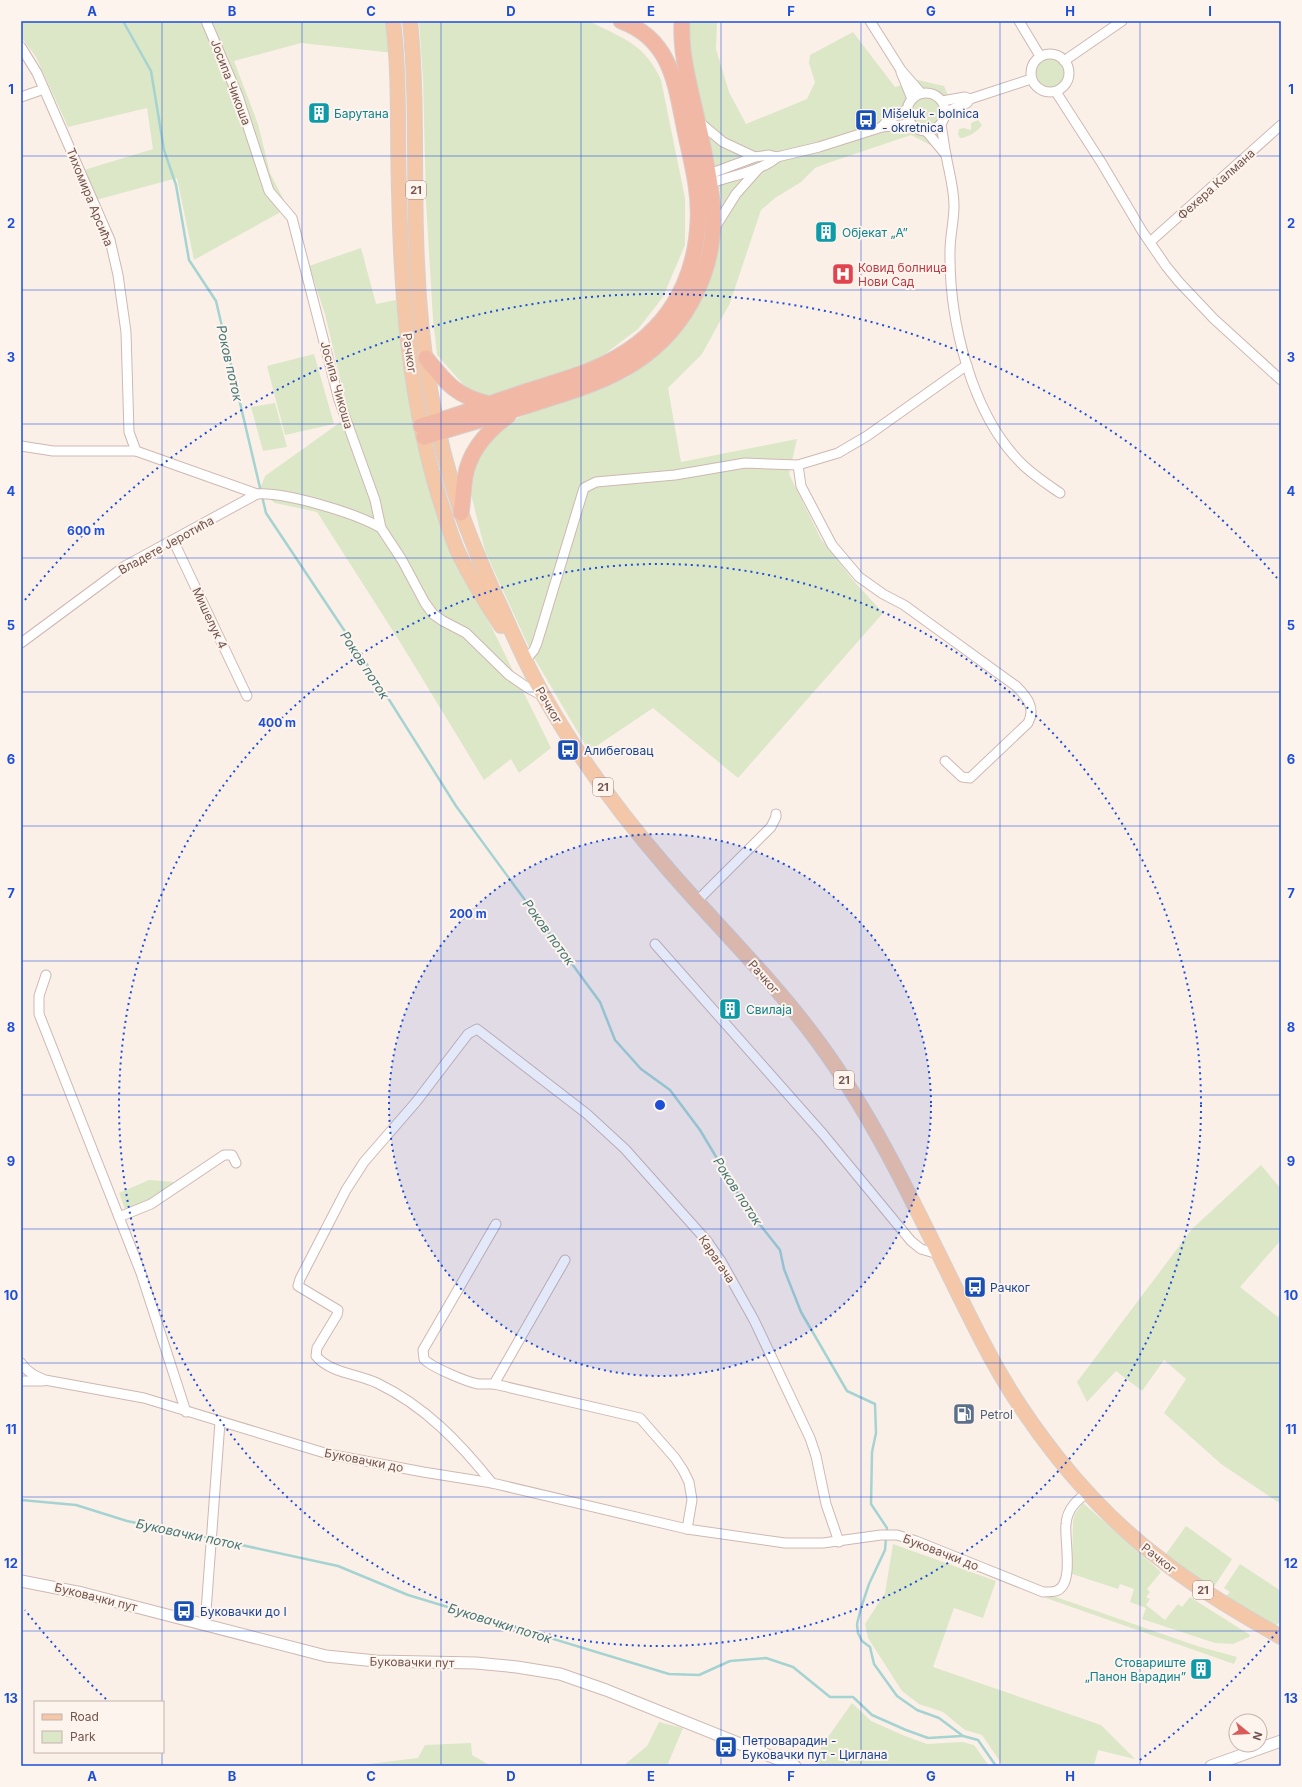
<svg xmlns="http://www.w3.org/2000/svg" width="1302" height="1787" viewBox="0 0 1302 1787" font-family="Inter,sans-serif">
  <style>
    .green { fill: #dbe7c7 }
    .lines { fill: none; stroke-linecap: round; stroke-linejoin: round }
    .stream { stroke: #a5d3d1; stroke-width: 2.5 }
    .minor-casing { stroke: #ceb8b2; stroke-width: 11 }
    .tertiary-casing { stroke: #ceb8b2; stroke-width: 13 }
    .primary-casing { stroke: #d8cfcd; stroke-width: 16 }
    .trunk-casing { stroke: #d8cfcd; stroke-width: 17 }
    .minor { stroke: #fff; stroke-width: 9 }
    .tertiary { stroke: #fff; stroke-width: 11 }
    .primary { stroke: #f3c7a7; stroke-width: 14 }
    .trunk { stroke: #f1b8a6; stroke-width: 15 }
    .grid { fill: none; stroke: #1d4ed8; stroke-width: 1; stroke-opacity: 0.55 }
    .ring { fill: none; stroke: #1d4ed8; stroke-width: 2; stroke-dasharray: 2 4 }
    .labels { text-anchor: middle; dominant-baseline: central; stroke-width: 4; stroke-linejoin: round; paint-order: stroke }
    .shield { fill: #fdf4ee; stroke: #9c847e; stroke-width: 1 }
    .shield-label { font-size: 11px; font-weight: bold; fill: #72544e }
    .street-label { font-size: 12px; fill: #72544e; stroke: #fdf4ee }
    .culture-label { font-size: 12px; fill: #0d838f; stroke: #fdf4ee; text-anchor: start }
    .transit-label { font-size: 12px; fill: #164399; stroke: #fdf4ee; text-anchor: start }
    .health-label { font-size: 12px; fill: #be3a42; stroke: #fdf4ee; text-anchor: start }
    .service-label { font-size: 12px; fill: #4e5e75; stroke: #fdf4ee; text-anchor: start }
    .water-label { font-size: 13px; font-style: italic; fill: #437675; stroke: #fdf4ee }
    .centre { fill: #1d4ed8; stroke: #fdf4ee; stroke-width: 2 }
    .ring-label { font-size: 12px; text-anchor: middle; font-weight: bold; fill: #1d4ed8; stroke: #fdf4ee; stroke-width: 4; stroke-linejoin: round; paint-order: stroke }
    .neatline { fill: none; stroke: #1d4ed8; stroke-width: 1.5 }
    .grid-label { font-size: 13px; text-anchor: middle; font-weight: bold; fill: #1d4ed8 }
  </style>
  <rect width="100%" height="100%" fill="#fbf0e8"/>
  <!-- green -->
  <g class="green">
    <path d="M 21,21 L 391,21 L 394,53 L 301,43 L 234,61 L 258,124 L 270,173 L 288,208 L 194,260 L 177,178 L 96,200 L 84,170 L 153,149 L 147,108 L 68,127 L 36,57 L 21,37 Z"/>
    <path d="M 419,21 L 586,21 L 591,22 C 624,39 645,44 661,80 L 685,198 L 685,245 L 663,297 L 638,329 L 593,363 L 493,397 L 470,392 L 437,355 L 433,319 L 426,201 L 423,80 Z"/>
    <path d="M 689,21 L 717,21 L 716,49 L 729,92 L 746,124 L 807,99 L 815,82 L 809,63 L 810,55 L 853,32 L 895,87 L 918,80 L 944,86 L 954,110 L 936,148 L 911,135 L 828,163 L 815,168 L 801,182 L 775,198 L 761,210 L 730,303 L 702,354 L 668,388 L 681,462 L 797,439 L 789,474 L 821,539 L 853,580 L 883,613 L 738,778 L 653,708 L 589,751 L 533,656 L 485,551 L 471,494 L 476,465 L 489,442 L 504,425 L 531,412 L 571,399 L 628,377 L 671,342 L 698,305 L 718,248 L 722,201 L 713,155 L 690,59 Z"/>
    <circle cx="1050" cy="73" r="17"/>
    <path d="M 978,120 L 982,125 C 979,131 967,138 960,138 L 958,134 L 959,129 L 964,128 L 971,130 L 971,123 Z"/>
    <path d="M 361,248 L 376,304 L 396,300 L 404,366 L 416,430 L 453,554 L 494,632 L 551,748 L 519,773 L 511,759 L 484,780 L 400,642 L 317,512 L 275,503 L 259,492 L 265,476 L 349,416 L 325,314 L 309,266 Z"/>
    <path d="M 314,354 L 334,424 L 285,435 L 267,366 Z"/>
    <path d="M 275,403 L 287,447 L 263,451 L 251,407 Z"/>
    <path d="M 1261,1165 L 1281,1189 L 1281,1240 L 1240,1287 L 1278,1317 L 1281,1313 L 1281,1504 L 1221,1464 L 1164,1413 L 1186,1379 L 1164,1360 L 1142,1391 L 1116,1371 L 1087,1402 L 1077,1382 L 1192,1229 Z"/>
    <path d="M 149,1180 L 175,1182 L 150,1202 L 126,1212 L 119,1193 Z"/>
    <path d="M 1083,1503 L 1161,1572 L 1147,1589 L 1150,1592 L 1146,1597 L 1150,1599 L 1146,1605 L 1165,1620 L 1178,1604 L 1182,1607 L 1190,1597 L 1250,1635 L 1249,1637 L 1233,1644 L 1215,1643 L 1142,1619 L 1146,1608 L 1130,1602 L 1134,1589 L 1120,1584 L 1118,1589 L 1072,1574 L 1073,1520 L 1075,1514 Z"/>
    <path d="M 1186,1526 L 1232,1559 L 1210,1593 L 1163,1558 Z"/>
    <path d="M 893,1544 L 996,1581 L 983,1618 L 954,1608 L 933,1667 L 1101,1725 L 1135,1759 L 1098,1750 L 1094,1766 L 1003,1766 L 982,1735 L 965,1730 L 943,1712 L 919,1704 L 902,1691 L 868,1638 L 865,1624 L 885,1593 Z"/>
    <path d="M 1240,1564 L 1281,1591 L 1281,1622 L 1268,1630 L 1224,1598 L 1230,1592 L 1224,1588 Z"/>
    <path d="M 1053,1596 L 1197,1646 L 1237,1657 L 1234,1664 L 1046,1598 Z"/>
    <path d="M 852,1703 L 871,1721 L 905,1736 L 927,1744 L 962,1742 L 974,1745 L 989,1766 L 817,1766 L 821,1747 Z"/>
    <path d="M 659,1722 L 683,1728 L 667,1766 L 623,1766 L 647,1746 Z"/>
    <path d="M 471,1743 L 472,1755 L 491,1766 L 354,1766 L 418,1758 L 425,1745 Z"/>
  </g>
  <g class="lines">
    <!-- stream -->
    <g class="stream">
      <path d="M 123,21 L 151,71 L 164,150 L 176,185 L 189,260 L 216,301 L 261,492"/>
      <path d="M 262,496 L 266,513 L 366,663 L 456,806 L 600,1002 L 615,1040 L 641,1069 L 670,1090 L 700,1130 L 746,1207 L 780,1250 L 784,1269 L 801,1312 L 847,1391 L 875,1404 L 876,1433 L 872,1452 L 871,1504 L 887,1528 L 886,1533"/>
      <path d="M 21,1500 L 76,1505 L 127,1521 L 209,1538"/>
      <path d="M 886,1538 L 885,1550 L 869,1584 L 861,1608 L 857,1624 L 858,1633 L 862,1641 L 870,1647 L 874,1664 L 897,1696 L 917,1710 L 939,1718 L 963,1736 L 978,1740 L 996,1766"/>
      <path d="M 214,1539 L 338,1566 L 408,1595 L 669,1674 L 699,1675 L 730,1661 L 766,1658 L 793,1667 L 830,1697 L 853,1697 L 872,1715 L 906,1730 L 928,1738 L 962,1736"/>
    </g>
    <!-- minor casing -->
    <g class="minor-casing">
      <g id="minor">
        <path d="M 206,21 L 238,96 L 269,191 L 292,218 L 339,400 L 375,500 L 381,528 L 402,560 L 425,603 L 433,614 L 443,621 L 466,633 L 509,675 L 528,688 L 543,696"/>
        <path d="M 870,21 L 901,70 L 921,93"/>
        <path d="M 1019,21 L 1040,56"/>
        <path d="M 21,47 L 37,73 L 110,240 L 118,275 L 126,332 L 129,432 L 136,451"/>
        <circle cx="1050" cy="73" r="19"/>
        <path d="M 1064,61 L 1122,21"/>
        <path d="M 901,72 L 912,99"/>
        <path d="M 1056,92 L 1101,162 L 1142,231 L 1166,266 L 1179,282 L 1214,319 L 1281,380"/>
        <circle cx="926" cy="112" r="19"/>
        <path d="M 21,97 L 44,89"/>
        <path d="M 942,101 L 965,97 L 970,99"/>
        <path d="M 946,112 L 967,103 L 970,99 L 1031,79"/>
        <path d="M 699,122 L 723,142 L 755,157"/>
        <path d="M 941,125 C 943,135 944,145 946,155 C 949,172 954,188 954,206 C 954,221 950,236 950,251 C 949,320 971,414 1022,464 C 1033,475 1047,484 1060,493"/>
        <path d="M 882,127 L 887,121 L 907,109"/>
        <path d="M 927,132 L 946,155"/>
        <path d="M 704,176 L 755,157 L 769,155 L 777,157 L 819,147 L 882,127 L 910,124"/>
        <path d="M 706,185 C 725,177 763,171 777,157"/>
        <path d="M 714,229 L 736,194 L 759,168"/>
        <path d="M 1150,242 L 1281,125"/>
        <path d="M 21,446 L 53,451 L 136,451 L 257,494 C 285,492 356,513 381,528"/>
        <path d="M 173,540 L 247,696"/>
        <path d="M 21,643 L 125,566 L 257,494"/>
        <path d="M 525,661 L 534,650 L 537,643 L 584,488 L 596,482 L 675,475 L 745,463 L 798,465"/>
        <path d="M 945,761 L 962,777 L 970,778 L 1028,723 C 1036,708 1027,697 1016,686 L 904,605 L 883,594 L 859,577 L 832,545 L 801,486 L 798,465 L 838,453 L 867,436 L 967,365"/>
        <path d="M 697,901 L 771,827 L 776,817 L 776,814"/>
        <path d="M 655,944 L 823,1134 L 911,1241 L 921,1249 L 938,1254"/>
        <path d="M 46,975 L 39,996 L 39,1014 L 141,1273 L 186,1412"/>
        <path d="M 119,1217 L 151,1204 L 224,1155 L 232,1155 L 236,1163"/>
        <path d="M 496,1224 L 423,1350 L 424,1359 C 431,1367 467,1382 478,1384 C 484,1384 489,1384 494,1384 L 640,1418 L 675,1458 L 683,1470 L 689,1482 L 692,1500 L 687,1529"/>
        <path d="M 21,1363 C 27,1372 35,1376 45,1380 L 144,1398 L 328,1454 L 423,1472 L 492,1483 L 687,1529 L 785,1543 L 823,1543 L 881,1535 L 897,1535 L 916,1541 L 1043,1592 C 1047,1592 1052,1592 1056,1591 C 1075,1585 1064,1539 1066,1524 C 1067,1509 1077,1500 1088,1492"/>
        <path d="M 21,1381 L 43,1381"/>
        <path d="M 494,1384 L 565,1260"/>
        <path d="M 492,1483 C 460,1443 425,1406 377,1383 C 358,1374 330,1373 316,1356 L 317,1348 L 337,1315 L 338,1310 L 298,1286 L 300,1279 L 346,1190 L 364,1162 L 416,1102 L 468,1034 L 477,1029 L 587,1114 L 625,1149 L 707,1241 L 721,1261 L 754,1320 L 810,1438 L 816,1456 L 826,1504 L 839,1542"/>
        <path d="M 205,1625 L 220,1422"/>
      </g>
    </g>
    <!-- tertiary casing -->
    <g class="tertiary-casing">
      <g id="tertiary">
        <path d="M 21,1581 L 82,1593 L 326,1656 L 376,1661 L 476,1663 L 517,1667 L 560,1674 L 606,1690 L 795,1766"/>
        <path d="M 1211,1766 L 1281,1741"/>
      </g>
    </g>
    <!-- primary casing -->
    <g class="primary-casing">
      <g id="primary">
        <path d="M 393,21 C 400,77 397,133 399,190 C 401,294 409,400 440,500 C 446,518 451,538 460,556 C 472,580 486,603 501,626"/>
        <path d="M 410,21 C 418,101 413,181 417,261 C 420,347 434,433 462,515 C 474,548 488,580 503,612 C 516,641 529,671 545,698 C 580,760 622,816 668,869 C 718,927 774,981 819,1043 C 885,1133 929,1238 980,1337 C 1022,1420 1086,1503 1160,1559 C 1198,1589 1239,1613 1281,1637"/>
      </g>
    </g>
    <!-- trunk casing -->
    <g class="trunk-casing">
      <g id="trunk">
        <path d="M 426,358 C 446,383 457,397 490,404"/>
        <path d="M 421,426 C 457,416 492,403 527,391 C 549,384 572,378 593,369 C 658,342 695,292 698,221 C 700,189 690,157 684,126 C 675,81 670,39 621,21"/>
        <path d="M 424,437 C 466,424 509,412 551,398 C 580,389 609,379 634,363 C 689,328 719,264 712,200 C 709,173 703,146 697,119 C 690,87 680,54 682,21"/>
        <path d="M 461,513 C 463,501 463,490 465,478 C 469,451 486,432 508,416"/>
      </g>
    </g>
    <!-- minor -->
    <use href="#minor" class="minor"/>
    <!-- tertiary -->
    <use href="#tertiary" class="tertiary"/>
    <!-- primary -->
    <use href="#primary" class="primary"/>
    <!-- trunk -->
    <use href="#trunk" class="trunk"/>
  </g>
  <!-- grid -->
  <path class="grid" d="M 162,21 L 162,1702M 302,21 L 302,1766M 441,21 L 441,1766M 581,21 L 581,1766M 721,21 L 721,1766M 861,21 L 861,1766M 1000,21 L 1000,1766M 1140,21 L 1140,1766M 21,156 L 1281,156M 21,290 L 1281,290M 21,424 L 1281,424M 21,558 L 1281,558M 21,692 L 1281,692M 21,826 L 1281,826M 21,961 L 1281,961M 21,1095 L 1281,1095M 21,1229 L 1281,1229M 21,1363 L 1281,1363M 21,1497 L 1281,1497M 21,1631 L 1281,1631M 162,1752 L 162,1766"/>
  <!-- distance rings -->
  <circle cx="660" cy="1105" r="271" fill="#1d4ed8" fill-opacity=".12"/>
  <g class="ring">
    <circle cx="660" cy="1105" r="271"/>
    <circle cx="660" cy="1105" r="541"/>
    <path d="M1277 1632A812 812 0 0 1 1137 1762M106 1699A812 812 0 0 1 25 1610M25 600A812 812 0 0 1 1277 578"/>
  </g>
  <!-- icons -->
  <defs>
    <g id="building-square" transform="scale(1.15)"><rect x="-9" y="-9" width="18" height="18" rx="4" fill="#0f9aa8" stroke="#fdf4ee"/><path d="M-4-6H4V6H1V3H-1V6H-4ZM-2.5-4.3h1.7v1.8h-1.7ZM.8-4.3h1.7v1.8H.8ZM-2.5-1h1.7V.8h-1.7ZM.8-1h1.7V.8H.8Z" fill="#fff"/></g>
    <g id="bus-square" transform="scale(1.15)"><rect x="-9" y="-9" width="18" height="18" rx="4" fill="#1a4fb4" stroke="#fdf4ee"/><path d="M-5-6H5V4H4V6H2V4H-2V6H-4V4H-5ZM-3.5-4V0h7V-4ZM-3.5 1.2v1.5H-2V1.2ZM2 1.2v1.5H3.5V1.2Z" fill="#fff"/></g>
    <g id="hospital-square" transform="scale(1.15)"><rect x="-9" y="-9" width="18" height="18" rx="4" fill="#e0444e" stroke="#fdf4ee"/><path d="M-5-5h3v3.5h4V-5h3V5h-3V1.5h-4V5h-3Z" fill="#fff"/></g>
    <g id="fuel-square" transform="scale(1.15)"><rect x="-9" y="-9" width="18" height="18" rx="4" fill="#5c6f8a" stroke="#fdf4ee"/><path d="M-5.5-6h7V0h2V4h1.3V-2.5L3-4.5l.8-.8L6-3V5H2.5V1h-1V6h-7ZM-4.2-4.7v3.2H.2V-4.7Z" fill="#fff"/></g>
  </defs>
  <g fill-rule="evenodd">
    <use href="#building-square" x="319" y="113"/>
    <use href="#bus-square" x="866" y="120"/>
    <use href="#building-square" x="826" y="232"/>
    <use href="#hospital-square" x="843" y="274"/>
    <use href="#bus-square" x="568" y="750"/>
    <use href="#building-square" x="730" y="1009"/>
    <use href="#bus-square" x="975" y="1287"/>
    <use href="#fuel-square" x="964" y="1414"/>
    <use href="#bus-square" x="184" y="1611"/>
    <use href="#building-square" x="1201" y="1669"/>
    <use href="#bus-square" x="726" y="1747"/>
  </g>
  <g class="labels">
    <!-- shield labels -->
    <g class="shield">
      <rect x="406" y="181" width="20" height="18" rx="3"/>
      <rect x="593" y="778" width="20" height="18" rx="3"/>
      <rect x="834" y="1071" width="20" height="18" rx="3"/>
      <rect x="1193" y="1581" width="20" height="18" rx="3"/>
    </g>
    <g class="shield-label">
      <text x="416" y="190">21</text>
      <text x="603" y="787">21</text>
      <text x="844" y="1080">21</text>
      <text x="1203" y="1590">21</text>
    </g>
    <!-- street labels -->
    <g class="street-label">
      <text transform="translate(231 82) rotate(69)">Јосипа Чикоша</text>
      <text transform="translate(1216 184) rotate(-42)">Фехера Калмана</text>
      <text transform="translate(90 197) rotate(68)">Тихомира Арсића</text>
      <text transform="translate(410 353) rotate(82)">Рачког</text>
      <text transform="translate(337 385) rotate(74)">Јосипа Чикоша</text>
      <text transform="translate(166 545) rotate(-29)">Владете Јеротића</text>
      <text transform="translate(210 618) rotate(65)">Мишелук 4</text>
      <text transform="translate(549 705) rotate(60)">Рачког</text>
      <text transform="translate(764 977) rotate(49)">Рачког</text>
      <text transform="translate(717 1259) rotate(56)">Карагача</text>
      <text transform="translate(364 1460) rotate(11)">Буковачки до</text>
      <text transform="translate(941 1552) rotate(21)">Буковачки до</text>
      <text transform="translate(1159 1558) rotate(38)">Рачког</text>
      <text transform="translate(96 1597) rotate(14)">Буковачки пут</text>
      <text transform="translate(412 1662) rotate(1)">Буковачки пут</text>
    </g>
    <!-- culture labels -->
    <g class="culture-label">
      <text x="334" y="113">Барутана</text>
      <text x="842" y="232">Објекат „А”</text>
      <text x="746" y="1009">Свилаја</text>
      <text x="1186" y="1662" text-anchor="end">Стовариште<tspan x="1186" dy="14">„Панон Варадин”</tspan></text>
    </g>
    <!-- transit labels -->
    <g class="transit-label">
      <text x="882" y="113">Mišeluk - bolnica<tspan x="882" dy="14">- okretnica</tspan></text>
      <text x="584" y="750">Алибеговац</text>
      <text x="990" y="1287">Рачког</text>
      <text x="200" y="1611">Буковачки до I</text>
      <text x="742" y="1740">Петроварадин -<tspan x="742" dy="14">Буковачки пут - Циглана</tspan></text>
    </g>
    <!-- health labels -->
    <g class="health-label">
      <text x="858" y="267">Ковид болница<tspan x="858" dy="14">Нови Сад</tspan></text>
    </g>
    <!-- service labels -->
    <g class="service-label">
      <text x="980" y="1414">Petrol</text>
    </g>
    <!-- water labels -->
    <g class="water-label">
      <text transform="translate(230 363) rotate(77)">Роков поток</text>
      <text transform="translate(365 665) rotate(57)">Роков поток</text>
      <text transform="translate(549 932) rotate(54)">Роков поток</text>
      <text transform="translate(738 1191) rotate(57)">Роков поток</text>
      <text transform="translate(189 1534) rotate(12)">Буковачки поток</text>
      <text transform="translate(500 1623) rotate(17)">Буковачки поток</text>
    </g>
  </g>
  <circle cx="660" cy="1105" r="6" class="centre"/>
  <g class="ring-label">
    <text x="86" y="535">600 m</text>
    <text x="277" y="727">400 m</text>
    <text x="468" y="918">200 m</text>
  </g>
  <!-- border -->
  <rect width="1302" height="1787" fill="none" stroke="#fdf4ee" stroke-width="44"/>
  <!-- legend -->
  <rect x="34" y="1701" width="130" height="52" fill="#fdf4ee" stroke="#c5b4ae"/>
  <rect x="42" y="1714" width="20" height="6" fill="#f3c7a7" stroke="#c5b4ae"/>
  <text x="70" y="1721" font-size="12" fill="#72544e">Road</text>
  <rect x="42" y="1731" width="20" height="12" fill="#dbe7c7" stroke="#c5b4ae"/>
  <text x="70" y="1741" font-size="12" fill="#72544e">Park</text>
  <!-- north arrow -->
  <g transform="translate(1248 1733) rotate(108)"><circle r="19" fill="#fdf4ee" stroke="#c5b4ae"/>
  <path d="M0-3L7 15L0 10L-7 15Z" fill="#d95c58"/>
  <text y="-6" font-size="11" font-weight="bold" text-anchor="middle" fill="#72544e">N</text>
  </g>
  <rect x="22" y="22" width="1258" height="1743" class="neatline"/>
  <g class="grid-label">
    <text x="92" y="16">A</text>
    <text x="232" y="16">B</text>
    <text x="371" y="16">C</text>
    <text x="511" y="16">D</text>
    <text x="651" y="16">E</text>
    <text x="791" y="16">F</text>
    <text x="931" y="16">G</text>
    <text x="1070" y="16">H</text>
    <text x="1210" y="16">I</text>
    <text x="11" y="94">1</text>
    <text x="1291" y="94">1</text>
    <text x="11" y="228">2</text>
    <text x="1291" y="228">2</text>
    <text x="11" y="362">3</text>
    <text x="1291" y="362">3</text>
    <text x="11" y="496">4</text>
    <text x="1291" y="496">4</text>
    <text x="11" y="630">5</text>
    <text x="1291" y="630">5</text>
    <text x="11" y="764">6</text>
    <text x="1291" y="764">6</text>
    <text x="11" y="898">7</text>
    <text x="1291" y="898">7</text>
    <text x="11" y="1032">8</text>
    <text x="1291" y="1032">8</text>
    <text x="11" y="1166">9</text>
    <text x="1291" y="1166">9</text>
    <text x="11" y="1300">10</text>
    <text x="1291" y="1300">10</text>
    <text x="11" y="1434">11</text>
    <text x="1291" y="1434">11</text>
    <text x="11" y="1568">12</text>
    <text x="1291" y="1568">12</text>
    <text x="11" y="1703">13</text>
    <text x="1291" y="1703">13</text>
    <text x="92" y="1781">A</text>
    <text x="232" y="1781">B</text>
    <text x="371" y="1781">C</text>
    <text x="511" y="1781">D</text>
    <text x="651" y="1781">E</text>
    <text x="791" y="1781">F</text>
    <text x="931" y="1781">G</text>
    <text x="1070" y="1781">H</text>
    <text x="1210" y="1781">I</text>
  </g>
</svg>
